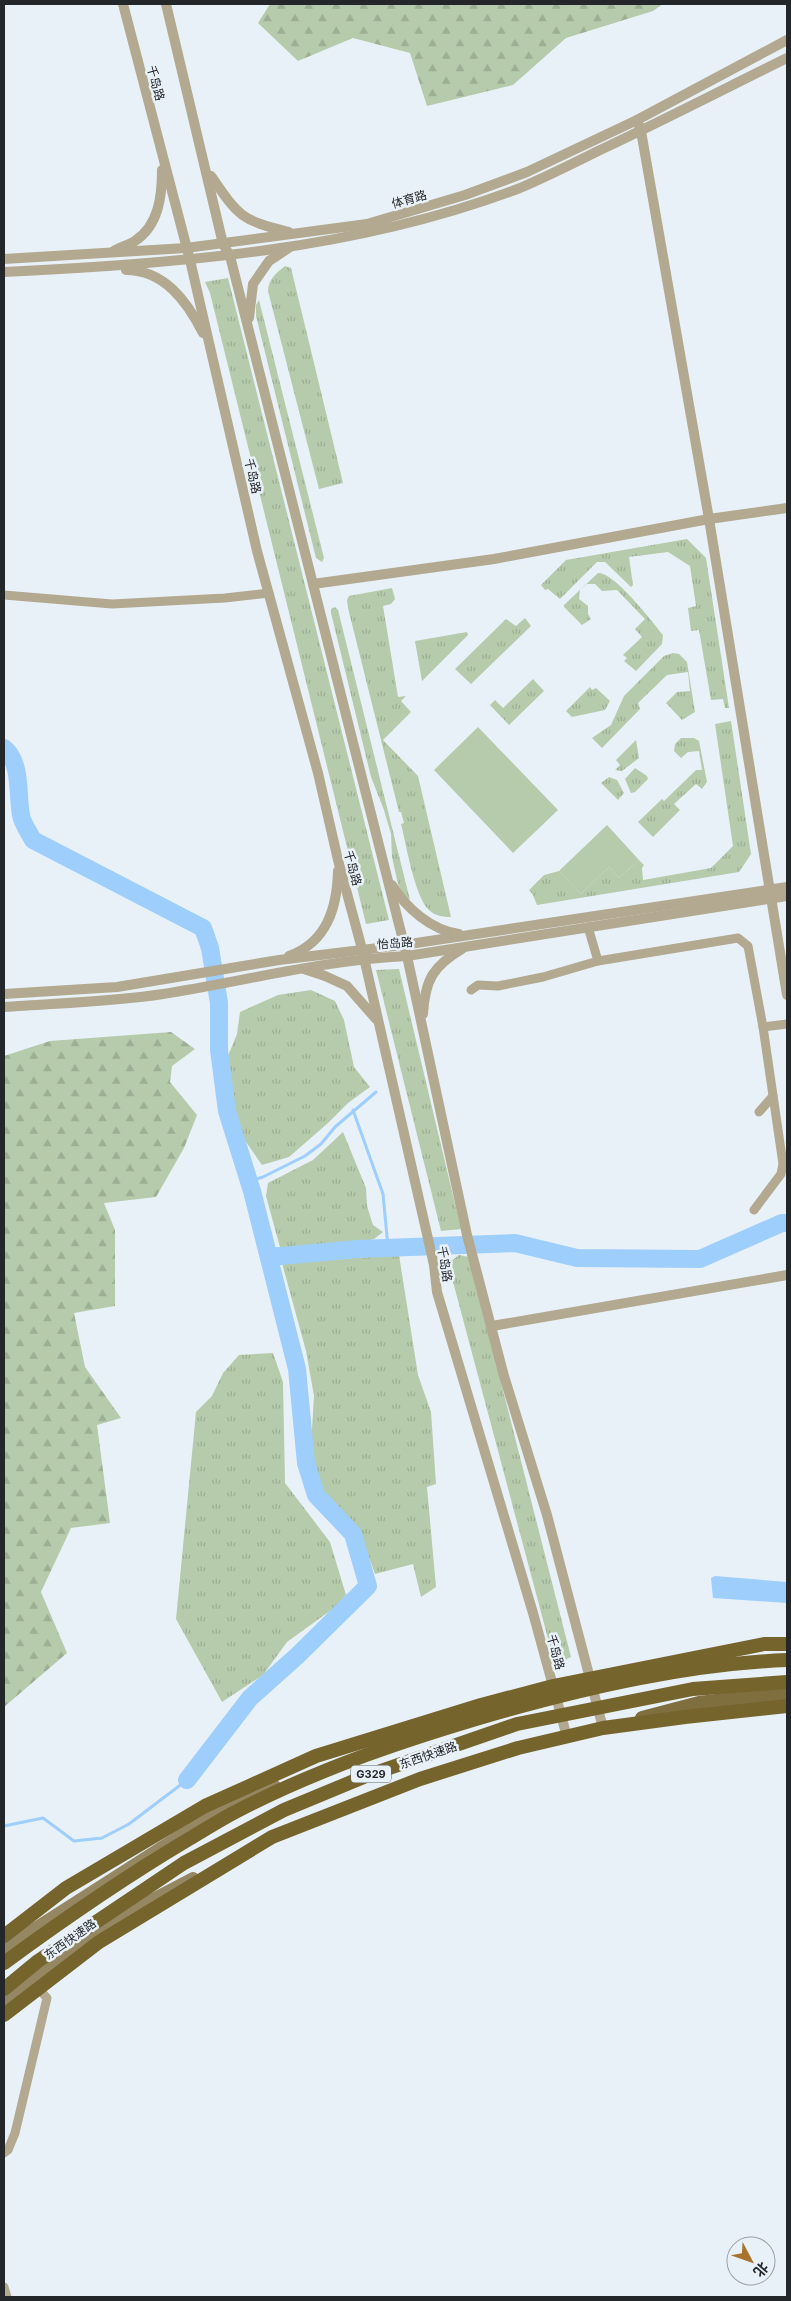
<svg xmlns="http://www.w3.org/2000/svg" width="791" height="2301" viewBox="0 0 791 2301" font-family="Inter,'Noto Sans SC',sans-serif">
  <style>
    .grass { fill: url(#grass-tufts) }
    .forest { fill: url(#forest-firs) }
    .pitch { fill: #b5cbab }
    .water { fill: #9dcefc }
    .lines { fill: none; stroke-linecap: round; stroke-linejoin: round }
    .stream { stroke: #9dcefc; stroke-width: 3 }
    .river { stroke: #9dcefc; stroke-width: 18 }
    .minor { stroke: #b2a990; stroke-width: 9 }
    .tertiary { stroke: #b2a990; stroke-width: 10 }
    .secondary { stroke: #948761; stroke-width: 12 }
    .primary { stroke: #7f6e3e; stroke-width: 14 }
    .trunk { stroke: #76642d; stroke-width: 14 }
    .labels { text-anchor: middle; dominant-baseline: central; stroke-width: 5; stroke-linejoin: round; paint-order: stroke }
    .shield { fill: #e9f1f8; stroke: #5f6467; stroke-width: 1 }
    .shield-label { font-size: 11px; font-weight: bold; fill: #242729 }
    .street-label { font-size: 12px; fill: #242729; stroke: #e9f1f8 }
  </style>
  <defs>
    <pattern id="grass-tufts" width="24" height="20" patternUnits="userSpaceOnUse" patternTransform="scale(1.25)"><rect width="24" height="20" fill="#b5cbab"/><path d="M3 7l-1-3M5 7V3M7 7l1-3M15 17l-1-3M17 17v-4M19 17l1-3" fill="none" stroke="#9cae93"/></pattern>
    <pattern id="forest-firs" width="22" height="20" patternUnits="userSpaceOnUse" patternTransform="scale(1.25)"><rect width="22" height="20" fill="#b5cbab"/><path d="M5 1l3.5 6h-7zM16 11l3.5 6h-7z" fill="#9cae93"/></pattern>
  </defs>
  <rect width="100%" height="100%" fill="#e9f1f8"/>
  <!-- grass -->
  <g class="grass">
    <path d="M 285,266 L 291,268 L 343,483 L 319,489 L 268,291 C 268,280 276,273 285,266 Z"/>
    <path d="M 228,278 L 389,920 L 366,924 L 210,293 L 205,282 Z"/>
    <path d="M 259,300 L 324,558 L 322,562 L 316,558 L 256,316 L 256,305 Z"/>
    <path d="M 687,539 L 706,558 L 729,708 L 725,708 L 723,699 L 711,700 L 699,630 L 691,631 L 688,608 L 696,606 L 690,566 L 668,552 L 629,557 L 633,585 L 631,587 L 605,562 L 597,562 L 560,599 L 548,589 L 545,590 L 541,585 L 566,560 Z"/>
    <path d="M 598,573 C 614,572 652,621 663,635 L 662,644 L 636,671 L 624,661 L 627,658 L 623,655 L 642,637 L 635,629 L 645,619 L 617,590 L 602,591 L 595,584 L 587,584 L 580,590 L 579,599 L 588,606 L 588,614 L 591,619 L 582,625 L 564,607 L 564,605 Z"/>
    <path d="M 392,588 L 395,599 L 391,604 L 383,606 L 398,697 L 406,696 L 401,701 L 411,712 L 383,740 L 418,776 L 451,917 C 443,917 435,916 429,910 C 415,898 406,844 401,824 L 404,823 L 401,812 L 399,812 L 348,608 L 347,600 L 349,596 Z"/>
    <path d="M 335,607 L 338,610 L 410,900 L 403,895 L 398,884 L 392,857 L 391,834 L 384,810 L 371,777 L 331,613 L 331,609 Z"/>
    <path d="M 525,618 L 531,626 L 471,684 L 455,669 L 506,619 L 516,626 Z"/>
    <path d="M 467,632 L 468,635 L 422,681 L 415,641 Z"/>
    <path d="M 673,653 L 679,654 L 687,662 L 695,712 L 682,720 L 666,703 L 677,692 L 690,691 L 688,672 L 667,675 L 638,703 L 640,709 L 602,748 L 592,738 L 611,725 L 624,696 L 664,656 Z"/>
    <path d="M 533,679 L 544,691 L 509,725 L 490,705 L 495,700 L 503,708 Z"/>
    <path d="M 590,687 L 592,690 L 596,688 L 610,701 L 605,710 L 572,717 L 566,711 Z"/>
    <path d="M 731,721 L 751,854 L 739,872 L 537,905 L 533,895 L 529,890 L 544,875 L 559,871 L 581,894 L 609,867 L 619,878 L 639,860 L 644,865 L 642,868 L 643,880 L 711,868 L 733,846 L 715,724 Z"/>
    <path d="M 681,738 L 694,738 L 699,741 L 707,782 L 702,789 L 696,784 L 674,804 L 680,810 L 653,837 L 638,822 L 662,799 L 664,801 L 696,770 L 702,770 L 699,751 L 688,752 L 681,758 L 674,751 L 675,744 Z"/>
    <path d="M 636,740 L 639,758 L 622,771 L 615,770 L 620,765 L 616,760 Z"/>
    <path d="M 635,768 L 647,776 L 648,779 L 635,792 L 631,793 L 625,779 Z"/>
    <path d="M 609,777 L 617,780 L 624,793 L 618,800 L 601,783 Z"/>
    <path d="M 399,969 L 461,1229 L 441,1231 L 376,970 Z"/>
    <path d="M 311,990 L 335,1001 L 344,1020 L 354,1067 L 370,1087 L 348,1103 L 328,1123 L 289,1157 L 262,1165 L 237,1129 L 229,1090 L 228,1056 L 237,1034 L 240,1012 L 278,995 Z"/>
    <path d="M 343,1132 L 366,1188 L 367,1206 L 373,1225 L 383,1232 L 374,1239 L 363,1242 L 281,1251 L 266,1196 L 268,1183 L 313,1160 Z"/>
    <path d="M 399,1255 L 418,1375 L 431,1412 L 436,1484 L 427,1487 L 436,1587 L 421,1597 L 413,1564 L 375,1574 L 360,1533 L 322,1494 L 311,1445 L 314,1396 L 306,1351 L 282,1263 Z"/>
    <path d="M 459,1255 L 469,1257 L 571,1657 L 563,1661 L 554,1661 L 448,1263 Z"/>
    <path d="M 273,1353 L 283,1382 L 285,1483 L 330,1542 L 346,1595 L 334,1608 L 287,1642 L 263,1675 L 222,1702 L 176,1619 L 196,1412 L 212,1396 L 223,1373 L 239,1355 Z"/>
  </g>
  <!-- forest -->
  <g class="forest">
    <path d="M 270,4 L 663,4 L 653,11 L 566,38 L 513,85 L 427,106 L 410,53 L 353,38 L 298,61 L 258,23 Z"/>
    <path d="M 171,1032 L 195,1049 L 172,1066 L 170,1082 L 197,1115 L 184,1148 L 156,1197 L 104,1203 L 115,1230 L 115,1306 L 74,1313 L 85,1367 L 121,1418 L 97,1425 L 110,1523 L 71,1528 L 41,1592 L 67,1653 L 4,1707 L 4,1056 L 50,1041 Z"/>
  </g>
  <!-- pitch -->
  <g class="pitch">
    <path d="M 478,727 L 558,810 L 513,853 L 434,770 Z"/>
    <path d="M 607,825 L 639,860 L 619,878 L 609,867 L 581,894 L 559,871 Z"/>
  </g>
  <!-- water -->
  <path class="water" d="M 715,1576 L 787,1582 L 787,1603 L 713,1598 L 711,1578 Z"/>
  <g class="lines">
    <!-- stream -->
    <g class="stream">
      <path d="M 353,1110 L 383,1194 L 388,1247"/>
      <path d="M 249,1181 L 263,1177 L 305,1156 L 321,1144 L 335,1127 L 376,1092"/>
      <path d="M 4,1826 L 43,1818 L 74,1841 L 102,1838 L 129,1824 L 187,1780"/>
    </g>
    <!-- river -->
    <g class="river">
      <path d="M 4,748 C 22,763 17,794 21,815 C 22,823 29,832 33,840 L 203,928 L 210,948 L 219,1003 L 219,1050 L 227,1111 L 252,1191 L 297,1369 L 306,1463 L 316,1495 L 353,1534 L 368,1586 L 297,1656 L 250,1698 L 187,1780"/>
      <path d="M 269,1257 L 358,1249 L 515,1243 L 577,1258 L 700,1259 L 782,1223 L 787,1223"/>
    </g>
    <!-- minor -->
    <g class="minor">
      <path d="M 4,595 L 112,604 L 225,598 L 269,593"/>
      <path d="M 598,961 L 738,938 L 748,946 L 763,1027 L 787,1024"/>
      <path d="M 471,990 L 478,985 L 498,986 L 543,977 L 598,961 L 588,927"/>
      <path d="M 759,1112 L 773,1096"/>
      <path d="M 754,1210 L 781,1174 L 783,1164 L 763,1027"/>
      <path d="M 4,2153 L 8,2150 L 15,2133 L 47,1998 L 36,1986"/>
      <path d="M 4,2287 L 7,2297"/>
    </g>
    <!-- tertiary -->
    <g class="tertiary">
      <path d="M 123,4 L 190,260 L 257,551 L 318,773 L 338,860 L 362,949 L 434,1265 L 437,1292 L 533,1613 L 567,1737"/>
      <path d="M 166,4 L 223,244 L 230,256 L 407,956 L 467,1235 L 504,1376 L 547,1515 L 603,1728"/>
      <path d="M 637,120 L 641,131 L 709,519 L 787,995"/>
      <path d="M 211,176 C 239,217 241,220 289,232"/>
      <path d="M 114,251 C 120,247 129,245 135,241 C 159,225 162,196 162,170"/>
      <path d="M 4,259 L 186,248 L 367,224 L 465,195 L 527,172 L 637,120 L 787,40"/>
      <path d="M 126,270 C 164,270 187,301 203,333"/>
      <path d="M 4,272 C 178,263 355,251 520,188 C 546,177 572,164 598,151 C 662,121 724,89 787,58"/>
      <path d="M 249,318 L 253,284 L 269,261 L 290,247"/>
      <path d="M 313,584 L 494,559 L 709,519 L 787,508"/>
      <path d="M 392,885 C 406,908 431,930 459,934"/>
      <path d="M 289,956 C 327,942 337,908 338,871"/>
      <path d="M 304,969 L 325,976 L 347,986 L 376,1019"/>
      <path d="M 4,994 L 117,987 L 279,960 L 403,945 L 787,887"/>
      <path d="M 4,1007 C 57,1003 111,1002 163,994 C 245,981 324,960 407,956 L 787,896"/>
      <path d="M 423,1014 C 425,980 433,966 462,949"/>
      <path d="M 492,1326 L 787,1275"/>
    </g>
    <!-- secondary -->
    <g class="secondary">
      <path d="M 4,1948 L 221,1809 L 275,1786"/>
      <path d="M 4,2003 L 31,1980 L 128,1912 L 193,1878"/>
    </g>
    <!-- primary -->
    <path class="primary" d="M 642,1718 L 699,1703 L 787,1693"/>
    <!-- trunk -->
    <g class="trunk">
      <path d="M 4,1936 L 66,1888 L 205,1806 L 316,1756 L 481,1705 L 553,1686 L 764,1644 L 787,1644"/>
      <path d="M 4,1963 C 64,1919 125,1877 189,1839 C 206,1829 223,1818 241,1809 C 321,1768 407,1739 493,1714 C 588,1687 688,1664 787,1660"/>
      <path d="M 4,1989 L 38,1961 L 184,1863 L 284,1810 L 366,1776 L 517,1724 L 693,1689 L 787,1682"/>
      <path d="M 4,2015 L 99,1942 L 272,1837 L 420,1779 L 518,1748 L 603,1728 L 685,1717 L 787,1706"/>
    </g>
  </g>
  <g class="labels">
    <!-- shield labels -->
    <rect class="shield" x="351" y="1765.5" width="40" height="17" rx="4"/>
    <g class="shield-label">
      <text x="371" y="1774">G329</text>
    </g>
    <!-- street labels -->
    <g class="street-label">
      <text transform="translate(156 83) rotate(75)">千岛路</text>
      <text transform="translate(409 199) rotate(-16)">体育路</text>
      <text transform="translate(253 476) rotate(77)">千岛路</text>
      <text transform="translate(353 868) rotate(75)">千岛路</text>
      <text transform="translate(395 943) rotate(-4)">怡岛路</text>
      <text transform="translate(445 1264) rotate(80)">千岛路</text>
      <text transform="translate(556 1652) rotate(75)">千岛路</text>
      <text transform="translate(428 1755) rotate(-19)">东西快速路</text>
      <text transform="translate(70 1939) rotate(-35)">东西快速路</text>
    </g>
  </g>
  <!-- border -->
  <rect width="791" height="2301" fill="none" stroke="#242729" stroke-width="10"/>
  <!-- north arrow -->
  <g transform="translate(751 2261) rotate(131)"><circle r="24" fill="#e9f1f8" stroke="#9aa0a5"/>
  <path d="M0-4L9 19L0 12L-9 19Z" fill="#a8732d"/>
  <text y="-8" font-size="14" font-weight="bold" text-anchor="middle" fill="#242729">北</text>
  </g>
</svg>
